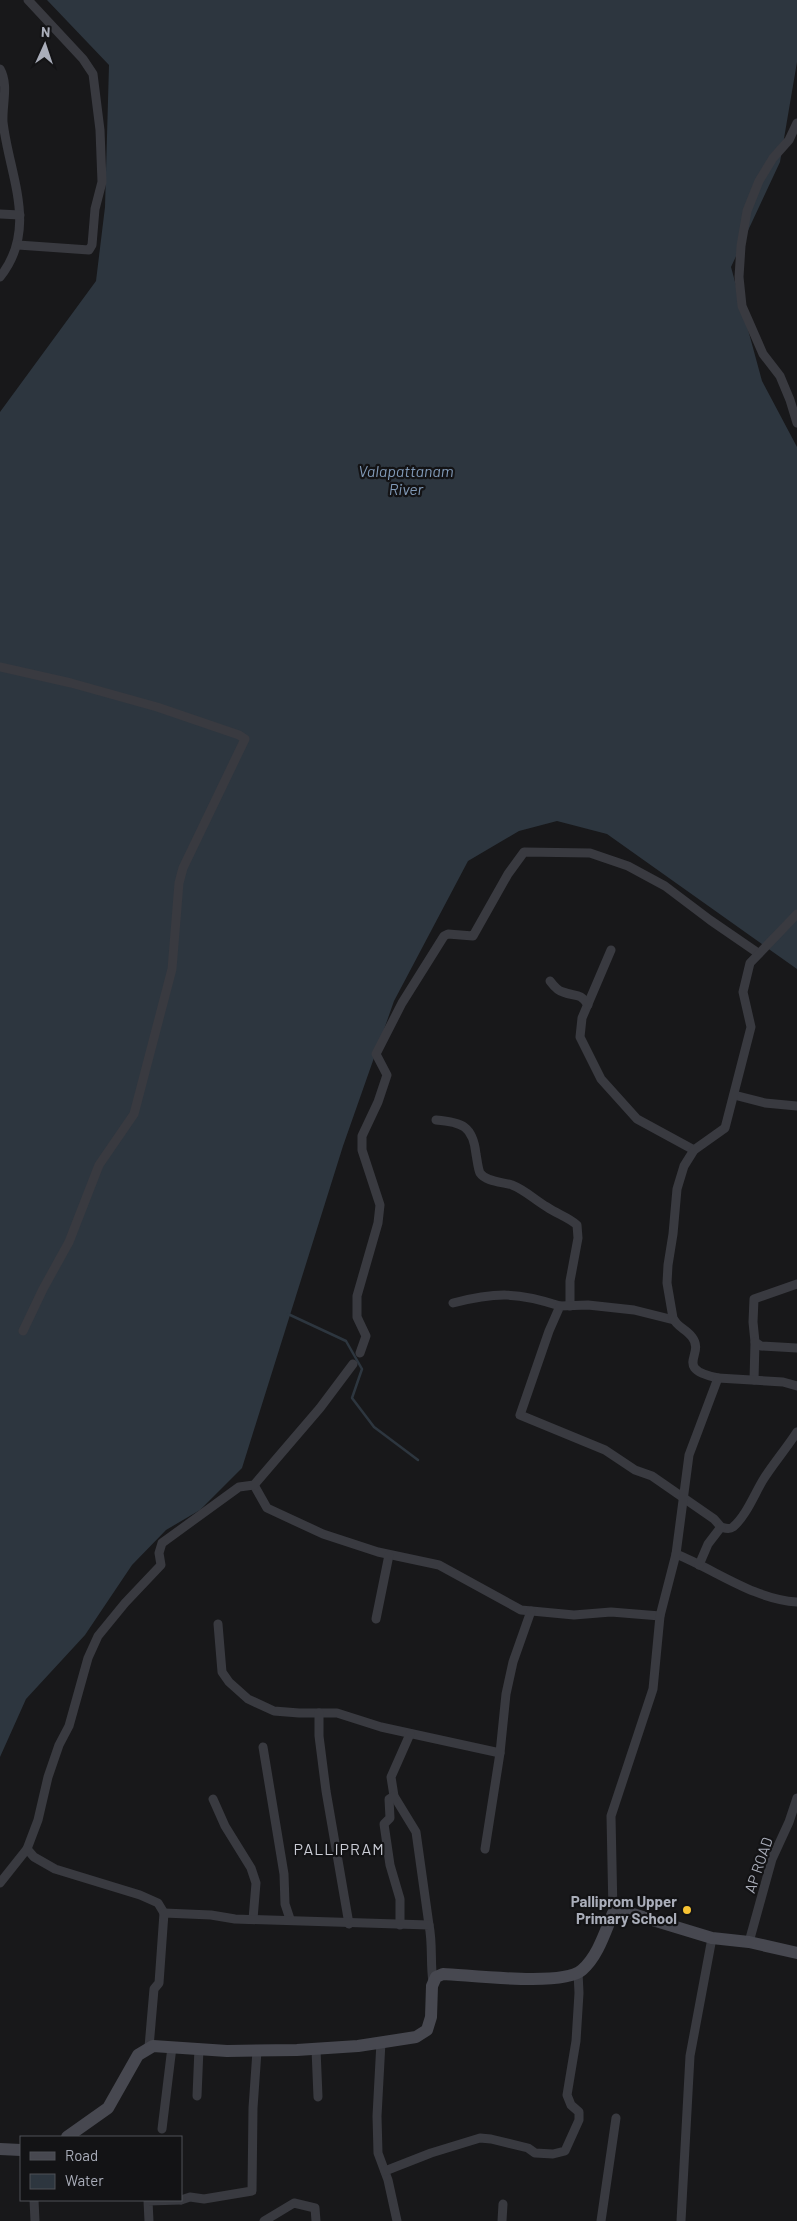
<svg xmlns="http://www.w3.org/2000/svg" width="797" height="2221" viewBox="0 0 797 2221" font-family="Barlow,sans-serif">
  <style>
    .water { fill: #2d363f }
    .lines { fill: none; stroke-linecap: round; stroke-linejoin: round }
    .stream { stroke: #2d363f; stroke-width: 2.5 }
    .minor { stroke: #393a40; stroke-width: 9 }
    .secondary { stroke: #474850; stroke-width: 12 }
    .poi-dot { fill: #f7c333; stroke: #131315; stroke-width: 2 }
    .labels { text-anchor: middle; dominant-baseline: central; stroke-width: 4.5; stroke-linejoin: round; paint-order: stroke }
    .street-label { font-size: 15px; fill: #aaaeba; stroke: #131315 }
    .poi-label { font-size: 15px; font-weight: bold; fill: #aaaeba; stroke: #131315; text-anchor: end }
    .water-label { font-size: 16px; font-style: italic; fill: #8099b6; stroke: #131315 }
    .neighbourhood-label { font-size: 16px; letter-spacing: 1px; fill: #cbcdd6; stroke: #131315 }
  </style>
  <rect width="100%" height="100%" fill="#18181a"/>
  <!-- water -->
  <path class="water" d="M 47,0 L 797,0 L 797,62 L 780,162 L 731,267 L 762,381 L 797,447 L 797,969 L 607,834 L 557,821 L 519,831 L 468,861 L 394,1001 L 343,1146 L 242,1468 L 200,1510 L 166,1530 L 132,1565 L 85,1635 L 26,1699 L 0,1757 L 0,412 L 96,281 L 105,207 L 109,65 Z"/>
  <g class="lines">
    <!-- stream -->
    <path class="stream" d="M 288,1314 L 346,1341 L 362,1369 L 352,1398 L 374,1427 L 418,1460"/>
    <!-- minor -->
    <g class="minor">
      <path d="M 0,69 C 9,85 2,104 3,122 C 9,175 39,228 0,277"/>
      <path d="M 797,123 L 789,140 L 773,158 L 759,181 L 747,211 L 741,246 L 739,277 L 742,306 L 763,354 L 780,376 L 790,400 L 797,423"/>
      <path d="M 0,214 L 20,215"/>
      <path d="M 18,245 L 89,250 L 92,245 L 95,209 L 102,182 L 100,130 L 93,74 L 83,59 L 28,0"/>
      <path d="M 0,667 L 71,683 L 157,707 L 239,735 L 245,739 L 183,868 L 179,883 L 172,969 L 134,1114 L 99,1165 L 69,1242 L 43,1289 L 23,1331"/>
      <path d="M 611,950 L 582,1018 L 580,1037 L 601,1079 L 637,1119 L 694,1150"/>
      <path d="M 550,981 C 553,985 558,991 563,992 C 575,997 580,992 588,1005"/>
      <path d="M 734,1095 L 765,1103 L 797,1106"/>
      <path d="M 436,1120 C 462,1122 473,1126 476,1154 C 477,1159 478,1169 480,1173 C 486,1182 503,1182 512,1185 C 525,1190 535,1200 547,1207 C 557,1214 568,1217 577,1225 L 578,1238 L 570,1281 L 570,1306"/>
      <path d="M 797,1284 L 754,1299 L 753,1322 L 755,1342 L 761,1346 L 797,1348"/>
      <path d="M 453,1303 C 496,1292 518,1292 560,1306"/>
      <path d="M 674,1320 L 634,1310 L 588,1305 L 560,1306 L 549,1331 L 520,1415 L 605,1450 L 635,1470 L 652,1476 L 714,1519 L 721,1527 C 725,1528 729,1530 733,1527 C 746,1516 754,1495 763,1480 C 773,1464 786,1449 797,1432"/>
      <path d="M 360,1353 L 366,1336 L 357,1317 L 357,1296 L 378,1223 L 380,1205 L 362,1150 L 362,1136 L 378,1102 L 387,1075 L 376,1054 L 402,1003 L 444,936 L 448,934 L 473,936 L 508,874 L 524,852 L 590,853 L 628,866 L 665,886 L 710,920 L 758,953"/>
      <path d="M 718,1378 C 672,1368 706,1355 692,1337 C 686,1329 677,1327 673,1318 L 667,1283 L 668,1265 L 673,1234 L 677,1189 L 684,1166 L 694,1150 L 725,1128 L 751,1027 L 743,992 L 750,963 L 797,914"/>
      <path d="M 754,1380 L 755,1342"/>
      <path d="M 254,1485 L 267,1508 L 323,1534 L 378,1552 L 439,1565 L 521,1610 L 574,1615 L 611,1612 L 660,1616"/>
      <path d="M 676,1554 C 716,1570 753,1599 797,1602"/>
      <path d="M 699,1565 L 708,1544 L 721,1527"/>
      <path d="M 376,1619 L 389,1555"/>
      <path d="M 218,1624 L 222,1672 L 229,1682 L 248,1699 L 274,1711 L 299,1713 L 337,1713 L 381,1727 L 500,1753"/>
      <path d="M 319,1713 L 319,1736 L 326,1791 L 349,1924"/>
      <path d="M 410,1734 L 391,1777 L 394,1796 L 416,1832 L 429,1925"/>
      <path d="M 263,1747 L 284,1874 L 285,1904 L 290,1919"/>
      <path d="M 394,1796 L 389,1799 L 390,1818 L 384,1824 L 390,1865 L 400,1899 L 400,1925"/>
      <path d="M 213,1799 L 225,1826 L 251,1868 L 256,1883 L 253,1919"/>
      <path d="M 27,1849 L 34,1857 L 55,1869 L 140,1895 L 158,1903 L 164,1913"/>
      <path d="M 485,1849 L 500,1753 L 506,1694 L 513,1662 L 531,1611"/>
      <path d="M 0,1883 L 27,1849 L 38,1820 L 48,1777 L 59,1745 L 69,1726 L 88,1658 L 98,1636 L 125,1603 L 161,1565 L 159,1553 L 162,1543 L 239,1487 L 254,1485 L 320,1408 L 353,1364"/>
      <path d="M 613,1913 L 611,1816 L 653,1689 L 660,1616 L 676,1554 L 689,1455 L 718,1378 L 783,1382 L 797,1386"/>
      <path d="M 749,1942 L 772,1859 L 789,1822 L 797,1798"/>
      <path d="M 381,2042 L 377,2116 L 378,2153 L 388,2180 L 397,2221"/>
      <path d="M 149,2047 L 154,1989 L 159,1983 L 164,1913 L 211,1915 L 235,1919 L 429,1925 C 433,1945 430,1963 433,1982"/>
      <path d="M 316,2049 L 318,2097"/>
      <path d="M 197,2096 L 199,2048"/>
      <path d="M 162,2129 L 172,2047"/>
      <path d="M 385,2171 L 431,2153 L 480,2138 L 491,2139 L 528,2148 L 535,2153 L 553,2154 L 565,2151 L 579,2120 L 579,2112 L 571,2105 L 567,2095 L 576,2041 L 579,1993 L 578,1972"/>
      <path d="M 34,2200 L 35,2221"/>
      <path d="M 181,2200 L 190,2197 L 204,2199 L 252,2191 L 253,2108 L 257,2051"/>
      <path d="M 149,2221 L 148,2201 L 181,2200"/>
      <path d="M 264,2221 L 294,2203 L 315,2208 L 316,2221"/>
      <path d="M 502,2221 L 503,2204"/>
      <path d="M 601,2221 L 616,2118"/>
      <path d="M 681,2221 L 690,2056 L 712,1938"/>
    </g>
    <!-- secondary -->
    <g class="secondary">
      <path d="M 67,2137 L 108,2108 L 138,2055 L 153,2046 L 227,2051 L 297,2050 L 358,2046 L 416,2037 L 427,2030 L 431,2017 L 432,1986 L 436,1977 L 443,1974 C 470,1975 563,1987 582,1970 C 598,1956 605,1932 613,1913 L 623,1911 L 712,1938 L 749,1942 L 797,1953"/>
      <path d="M 0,2149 L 21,2150"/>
    </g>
  </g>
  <!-- markers -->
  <circle class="poi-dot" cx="687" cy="1910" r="5"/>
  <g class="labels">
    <!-- street labels -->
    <g class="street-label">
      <text transform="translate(758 1865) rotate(-71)">AP ROAD</text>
    </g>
    <!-- poi labels -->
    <g class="poi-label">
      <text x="677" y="1901">Palliprom Upper<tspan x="677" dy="17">Primary School</tspan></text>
    </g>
    <!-- water labels -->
    <g class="water-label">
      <text x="406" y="470">Valapattanam<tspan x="406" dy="18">River</tspan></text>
    </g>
    <!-- neighbourhood labels -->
    <g class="neighbourhood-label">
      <text x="339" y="1848">PALLIPRAM</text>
    </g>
  </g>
  <!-- legend -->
  <rect x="20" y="2136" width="162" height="65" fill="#131315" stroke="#4f5157"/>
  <rect x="30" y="2152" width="25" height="8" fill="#474850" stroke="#4f5157"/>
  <text x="65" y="2161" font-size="15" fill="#aaaeba">Road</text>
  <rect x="30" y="2174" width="25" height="15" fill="#2d363f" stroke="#4f5157"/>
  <text x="65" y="2186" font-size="15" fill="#aaaeba">Water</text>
  <!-- north arrow -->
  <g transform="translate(45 45) rotate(3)" stroke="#131315" stroke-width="4" paint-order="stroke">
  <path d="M0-4L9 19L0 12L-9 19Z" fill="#aaaeba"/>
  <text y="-8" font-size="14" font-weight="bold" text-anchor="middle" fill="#aaaeba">N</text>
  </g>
</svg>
